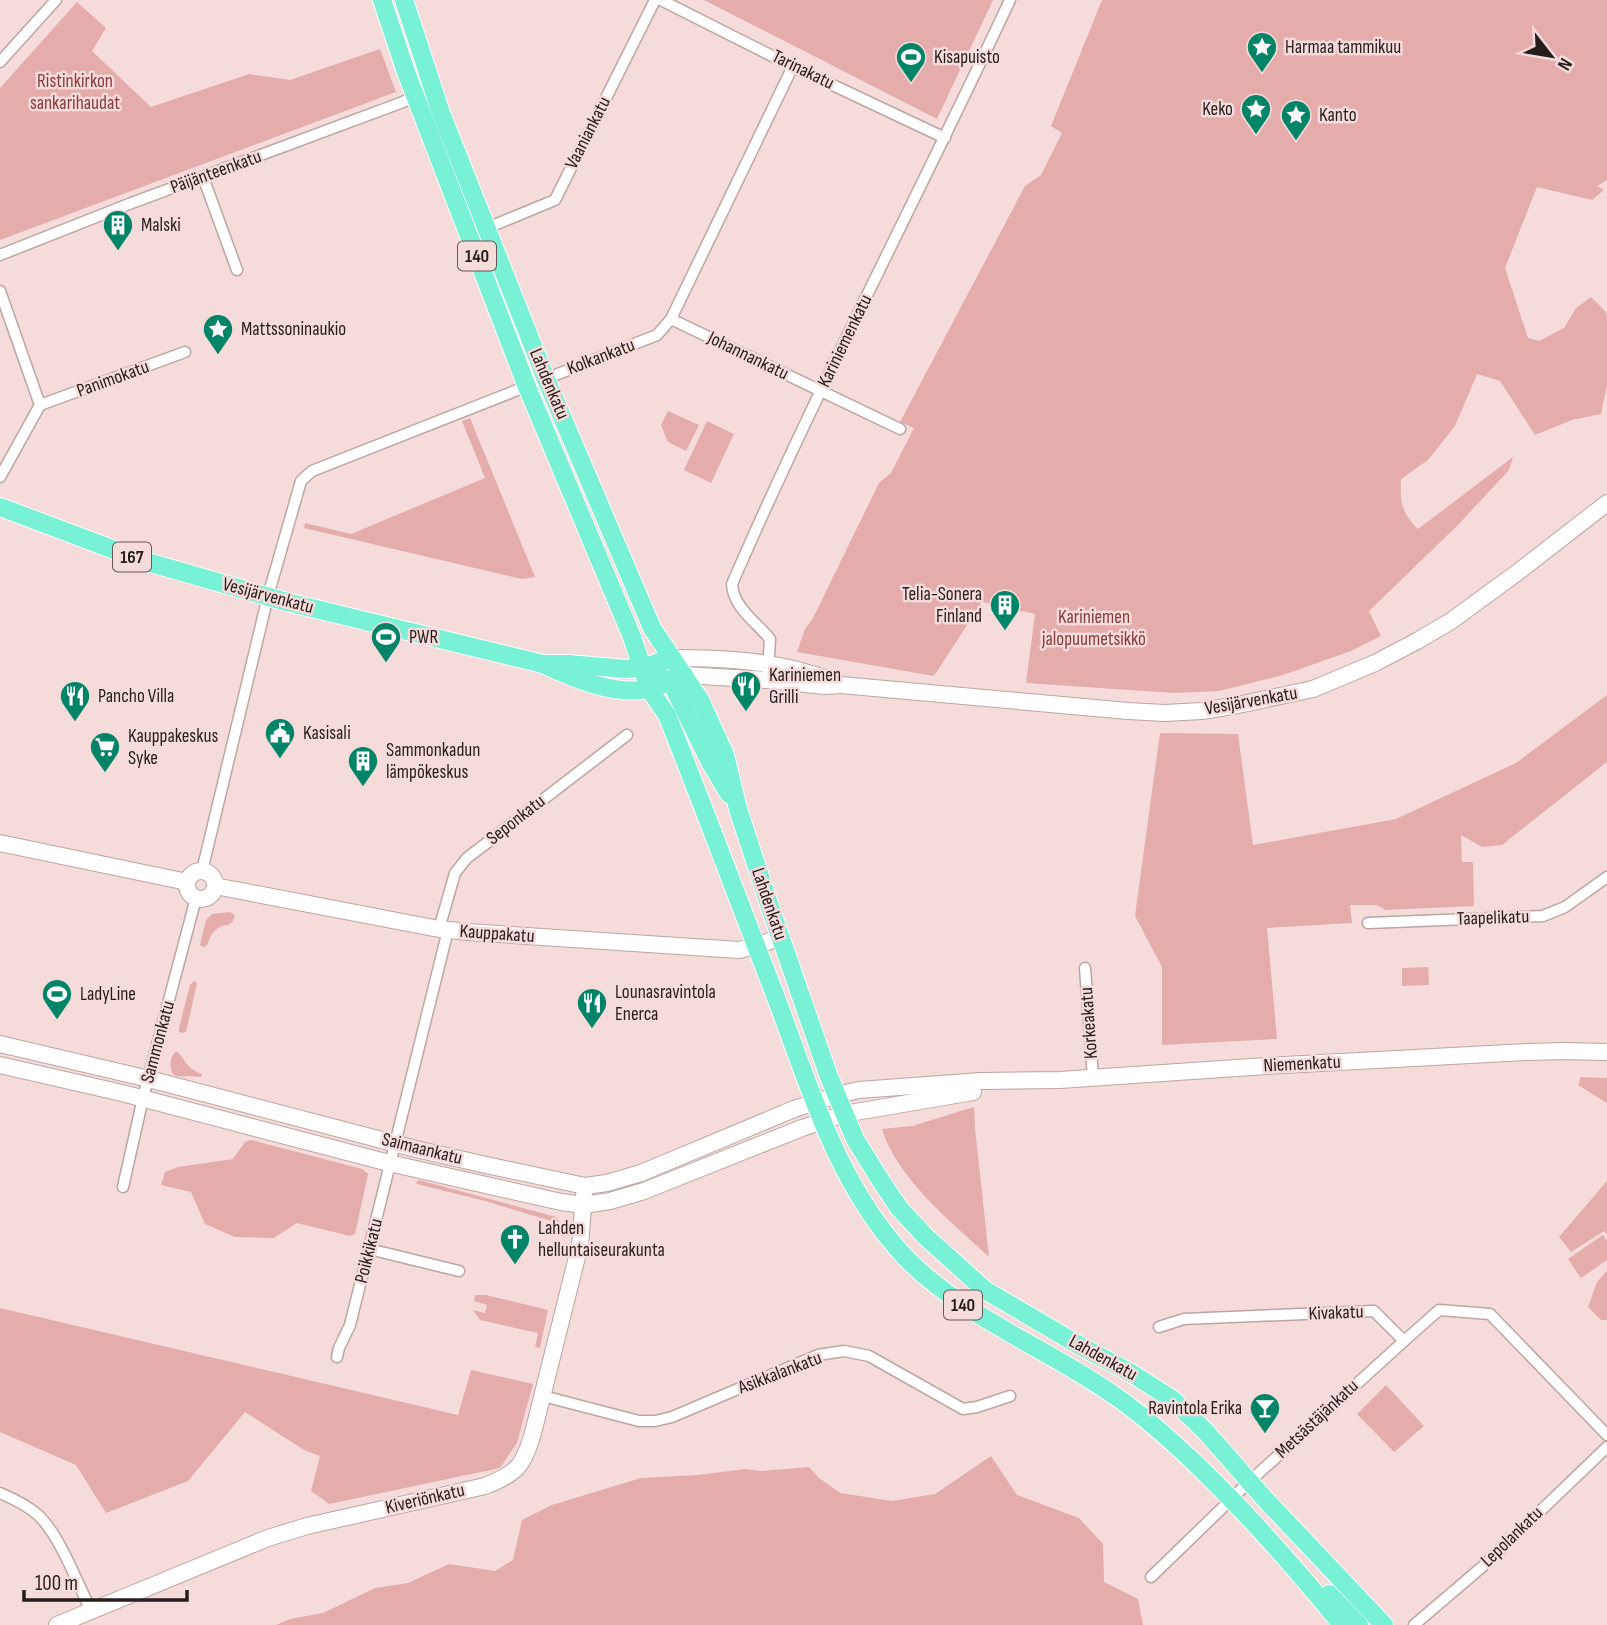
<svg xmlns="http://www.w3.org/2000/svg" width="1607" height="1625" viewBox="0 0 1607 1625" font-family="'Sofia Sans Condensed',sans-serif">
  <style>
    .green { fill: #e4adab }
    .lines { fill: none; stroke-linecap: round; stroke-linejoin: round }
    .street-casing { stroke: #bda5a3; stroke-width: 13 }
    .secondary-casing { stroke: #bda5a3; stroke-width: 18 }
    .primary-casing { stroke: #fff; stroke-width: 20 }
    .street { stroke: #fff; stroke-width: 10 }
    .secondary { stroke: #fff; stroke-width: 16 }
    .primary { stroke: #79f1d5; stroke-width: 18 }
    .labels { text-anchor: middle; dominant-baseline: central; stroke-width: 5; stroke-linejoin: round; paint-order: stroke }
    .shield { fill: #f5dbda; stroke: #645656; stroke-width: 2 }
    .shield-label { font-size: 18px; font-weight: bold; fill: #261d1d }
    .poi-label { font-size: 19px; fill: #261d1d; stroke: #f5dbda; text-anchor: start }
    .street-label { font-size: 19px; fill: #261d1d; stroke: #f5dbda }
    .park-label { font-size: 19px; fill: #873b3c; stroke: #f5dbda }
  </style>
  <rect width="100%" height="100%" fill="#f5dbda"/>
  <!-- green -->
  <g class="green">
    <path d="M 704,0 L 993,0 L 937,119 Z"/>
    <path d="M 1102,0 L 1607,0 L 1607,180 L 1597,186 L 1604,190 L 1592,200 L 1537,187 L 1505,268 L 1528,338 L 1539,341 L 1564,328 L 1576,308 L 1591,297 L 1606,312 L 1607,317 L 1607,385 L 1601,414 L 1572,420 L 1535,435 L 1500,381 L 1477,374 L 1455,426 L 1428,460 L 1401,479 C 1400,502 1401,512 1418,529 L 1513,457 L 1509,470 L 1459,524 L 1369,611 L 1381,636 L 1351,651 L 1283,675 L 1219,691 L 1174,693 L 1026,683 L 1035,614 L 982,602 L 934,676 L 797,652 L 805,629 L 813,618 L 879,483 L 891,473 L 914,428 L 900,422 L 1025,186 L 1041,175 L 1062,133 L 1051,126 Z"/>
    <path d="M 77,2 L 106,28 L 92,51 L 151,107 L 249,74 L 290,80 L 380,49 L 396,92 L 0,240 L 0,88 Z"/>
    <path d="M 668,411 L 699,425 L 686,451 L 668,442 L 661,425 Z"/>
    <path d="M 470,418 L 535,577 L 522,579 L 304,528 L 305,523 L 351,534 L 485,478 L 462,421 Z"/>
    <path d="M 707,421 L 734,434 L 711,483 L 684,470 Z"/>
    <path d="M 1607,695 L 1607,762 L 1502,845 L 1482,847 L 1461,835 L 1462,862 L 1473,862 L 1474,906 L 1385,910 L 1377,905 L 1350,905 L 1352,923 L 1267,928 L 1277,1039 L 1162,1045 L 1162,967 L 1135,916 L 1160,733 L 1238,734 L 1253,845 L 1396,819 L 1516,763 Z"/>
    <path d="M 230,912 L 235,915 C 232,929 226,922 217,929 C 211,933 209,940 207,945 L 204,947 L 200,945 L 206,920 L 212,914 Z"/>
    <path d="M 1428,967 L 1429,985 L 1402,986 L 1402,968 Z"/>
    <path d="M 194,981 L 197,983 L 186,1032 L 182,1033 L 179,1032 L 179,1028 L 190,985 Z"/>
    <path d="M 175,1052 L 178,1052 C 186,1062 189,1070 202,1074 L 201,1077 C 197,1077 193,1076 189,1076 C 181,1076 172,1079 171,1068 C 170,1062 171,1057 175,1052 Z"/>
    <path d="M 1581,1077 L 1607,1078 L 1607,1103 L 1578,1085 Z"/>
    <path d="M 974,1107 L 975,1128 L 989,1257 C 951,1221 898,1180 882,1129 L 912,1126 Z"/>
    <path d="M 251,1140 L 362,1169 L 368,1174 L 355,1234 L 350,1236 L 297,1223 L 274,1238 L 235,1237 L 205,1224 L 191,1192 L 161,1185 L 165,1172 L 178,1167 L 233,1159 L 245,1142 Z"/>
    <path d="M 419,1180 L 556,1217 L 559,1221 L 558,1223 L 485,1201 L 417,1184 L 416,1182 Z"/>
    <path d="M 1607,1181 L 1607,1235 L 1604,1231 L 1571,1252 L 1559,1237 Z"/>
    <path d="M 1603,1235 L 1607,1241 L 1607,1260 L 1581,1278 L 1568,1259 Z"/>
    <path d="M 1607,1271 L 1607,1320 L 1601,1320 L 1588,1307 L 1597,1282 Z"/>
    <path d="M 475,1295 L 486,1295 L 548,1310 L 540,1348 L 535,1347 L 538,1333 L 480,1320 L 473,1310 L 485,1313 L 487,1305 L 474,1301 Z"/>
    <path d="M 0,1308 L 458,1415 L 471,1370 L 533,1384 L 517,1443 L 500,1468 L 329,1504 L 311,1491 L 320,1456 L 304,1450 L 245,1412 L 188,1481 L 106,1513 L 76,1465 L 0,1432 Z"/>
    <path d="M 1386,1385 L 1424,1426 L 1394,1452 L 1357,1414 Z"/>
    <path d="M 991,1456 L 1017,1495 L 1079,1518 L 1103,1544 L 1104,1582 L 1138,1599 L 1143,1625 L 276,1625 L 290,1619 L 323,1613 L 375,1588 L 408,1583 L 449,1564 L 495,1571 L 513,1560 L 522,1520 L 552,1505 L 641,1478 L 698,1475 L 745,1469 L 761,1471 L 809,1467 L 819,1478 L 840,1493 L 892,1501 L 935,1494 Z"/>
  </g>
  <g class="lines">
    <!-- street casing -->
    <g class="street-casing">
      <g id="street">
        <path d="M 661,0 L 784,62 L 945,138"/>
        <path d="M 0,62 L 56,0"/>
        <path d="M 203,177 L 237,270"/>
        <path d="M 487,228 L 555,200 L 655,0"/>
        <path d="M 0,255 L 129,204 L 403,102 L 420,93"/>
        <path d="M 0,291 L 40,405 L 0,477"/>
        <path d="M 671,319 L 900,429"/>
        <path d="M 40,405 L 185,352"/>
        <path d="M 768,670 L 770,639 C 756,622 733,607 732,584 C 818,386 919,195 1010,0"/>
        <path d="M 202,871 L 268,596 L 301,481 L 312,471 L 657,335 L 671,319 L 793,66"/>
        <path d="M 1368,923 L 1543,916 L 1565,907 L 1607,877"/>
        <path d="M 439,929 L 455,873 L 467,858 L 627,735"/>
        <path d="M 1085,968 L 1093,1078"/>
        <path d="M 123,1187 L 143,1098 L 196,898"/>
        <path d="M 369,1249 L 459,1271"/>
        <path d="M 1159,1327 L 1184,1319 L 1374,1311 L 1404,1341 L 1439,1310 L 1490,1314 L 1607,1435"/>
        <path d="M 337,1357 L 339,1348 L 350,1325 L 448,930"/>
        <path d="M 543,1396 L 639,1421 L 655,1421 L 672,1417 L 818,1355 L 844,1351 L 869,1356 L 963,1409 L 977,1407 L 1010,1396"/>
        <path d="M 0,1493 C 14,1499 27,1505 38,1515 C 59,1534 78,1584 91,1611"/>
        <path d="M 1151,1577 L 1249,1482 L 1404,1341"/>
        <path d="M 1414,1625 L 1482,1567 L 1607,1447"/>
      </g>
    </g>
    <!-- secondary casing -->
    <g class="secondary-casing">
      <g id="secondary">
        <path d="M 672,658 C 726,658 781,661 832,681"/>
        <path d="M 684,675 L 767,680 L 825,686 L 841,685 L 1128,711 L 1165,713 L 1202,711 L 1238,705 L 1313,689 L 1375,663 L 1417,641 L 1451,621 L 1518,572 L 1607,503"/>
        <path d="M 0,843 L 187,882"/>
        <circle cx="201" cy="885" r="14"/>
        <path d="M 215,886 L 439,929 L 468,932 L 739,950 L 756,946 L 781,937"/>
        <path d="M 0,1044 L 149,1079 L 416,1149 L 486,1165 L 585,1186 L 607,1183 L 641,1173 L 794,1109 L 837,1095 L 859,1090 L 981,1081 L 1060,1080 L 1266,1066 L 1527,1052 L 1564,1051 L 1607,1052"/>
        <path d="M 0,1065 L 122,1093 L 389,1163 L 561,1202 L 584,1205 L 610,1201 L 644,1191 L 802,1128 L 844,1114 L 973,1092"/>
        <path d="M 57,1625 L 268,1538 L 307,1526 L 485,1486 C 518,1473 523,1466 533,1433 L 580,1245 L 584,1195"/>
      </g>
    </g>
    <!-- primary casing -->
    <g class="primary-casing">
      <g id="primary">
        <path d="M 382,0 L 406,72 L 527,387 L 632,637 L 649,689 L 667,715 C 704,808 739,902 775,995 C 809,1085 837,1185 905,1257 C 963,1317 1047,1348 1115,1396 C 1146,1417 1173,1442 1200,1468 C 1251,1517 1297,1570 1342,1625"/>
        <path d="M 404,0 L 441,113 L 546,379 L 652,628 L 700,700 L 725,755 L 738,809 L 769,904 L 829,1077 L 855,1139 L 879,1178 L 899,1208 L 926,1237 L 985,1290 L 1077,1344 L 1131,1373 L 1172,1399 L 1206,1432 L 1263,1497 L 1384,1625"/>
        <path d="M 0,507 L 144,561 L 287,602 L 543,664 C 573,678 614,696 648,689 C 660,687 673,679 684,675"/>
        <path d="M 548,664 L 568,664 L 626,669 L 641,668 L 672,658"/>
        <path d="M 659,675 L 668,681 L 675,690 L 710,762 L 729,794"/>
        <path d="M 1329,1594 L 1359,1625"/>
      </g>
    </g>
    <!-- street -->
    <use href="#street" class="street"/>
    <!-- secondary -->
    <use href="#secondary" class="secondary"/>
    <!-- primary -->
    <use href="#primary" class="primary"/>
  </g>
  <!-- icons -->
  <defs>
    <g id="sight-pin" transform="scale(1.575)"><path d="M0 17L-7.5 6A9.5 9.5 0 1 1 7.5 6Z" fill="#008467" stroke="#f5dbda"/><path d="M0-6L1.8-2.2L6-1.7L2.9 1.2L3.7 5.4L0 3.3L-3.7 5.4L-2.9 1.2L-6-1.7L-1.8-2.2Z" fill="#fff"/></g>
    <g id="stadium-pin" transform="scale(1.575)"><path d="M0 17L-7.5 6A9.5 9.5 0 1 1 7.5 6Z" fill="#008467" stroke="#f5dbda"/><path d="M0-5a6.5 5 0 1 0 0 10a6.5 5 0 1 0 0-10ZM-3.5-1.8h7v3.6h-7Z" fill="#fff"/></g>
    <g id="building-pin" transform="scale(1.575)"><path d="M0 17L-7.5 6A9.5 9.5 0 1 1 7.5 6Z" fill="#008467" stroke="#f5dbda"/><path d="M-4-6H4V6H1V3H-1V6H-4ZM-2.5-4.3h1.7v1.8h-1.7ZM.8-4.3h1.7v1.8H.8ZM-2.5-1h1.7V.8h-1.7ZM.8-1h1.7V.8H.8Z" fill="#fff"/></g>
    <g id="restaurant-pin" transform="scale(1.575)"><path d="M0 17L-7.5 6A9.5 9.5 0 1 1 7.5 6Z" fill="#008467" stroke="#f5dbda"/><path d="M-5-6h1v4h1v-4h1v4h1v-4h1v5L-1.5 .5V6h-2V.5L-5-1ZM5-6V6H3V1.5H1.5Q1.5-4 5-6Z" fill="#fff"/></g>
    <g id="civic-pin" transform="scale(1.575)"><path d="M0 17L-7.5 6A9.5 9.5 0 1 1 7.5 6Z" fill="#008467" stroke="#f5dbda"/><path d="M-.6-6.5H3V-4.5H.6V-3L4-1V1h2V6H-6V1h2V-1L-.6-3ZM-1.2 2.5V6h2.4V2.5Z" fill="#fff"/></g>
    <g id="supermarket-pin" transform="scale(1.575)"><path d="M0 17L-7.5 6A9.5 9.5 0 1 1 7.5 6Z" fill="#008467" stroke="#f5dbda"/><path d="M-6-5.5h2.5l.6 2H6L4.5 2H-2.5L-4.4-4H-6ZM-1.5 3.2a1.3 1.3 0 1 0 .1 0ZM3 3.2a1.3 1.3 0 1 0 .1 0Z" fill="#fff"/></g>
    <g id="church-pin" transform="scale(1.575)"><path d="M0 17L-7.5 6A9.5 9.5 0 1 1 7.5 6Z" fill="#008467" stroke="#f5dbda"/><path d="M-1.2-6h2.4v3.5h3.3v2.4h-3.3V6h-2.4V-.1h-3.3v-2.4h3.3Z" fill="#fff"/></g>
    <g id="bar-pin" transform="scale(1.575)"><path d="M0 17L-7.5 6A9.5 9.5 0 1 1 7.5 6Z" fill="#008467" stroke="#f5dbda"/><path d="M-6-5H6L.8 .8V4.5H3.5V6h-7V4.5H-.8V.8Z" fill="#fff"/></g>
  </defs>
  <g fill-rule="evenodd">
    <use href="#sight-pin" x="1262" y="47"/>
    <use href="#stadium-pin" x="911" y="57"/>
    <use href="#sight-pin" x="1256" y="109"/>
    <use href="#sight-pin" x="1296" y="115"/>
    <use href="#building-pin" x="118" y="225"/>
    <use href="#sight-pin" x="218" y="329"/>
    <use href="#building-pin" x="1005" y="605"/>
    <use href="#stadium-pin" x="386" y="637"/>
    <use href="#restaurant-pin" x="746" y="686"/>
    <use href="#restaurant-pin" x="75" y="696"/>
    <use href="#civic-pin" x="280" y="733"/>
    <use href="#supermarket-pin" x="105" y="747"/>
    <use href="#building-pin" x="363" y="761"/>
    <use href="#stadium-pin" x="57" y="994"/>
    <use href="#restaurant-pin" x="592" y="1003"/>
    <use href="#church-pin" x="515" y="1239"/>
    <use href="#bar-pin" x="1265" y="1408"/>
  </g>
  <g class="labels">
    <!-- shield labels -->
    <g class="shield">
      <rect x="458" y="241.5" width="38" height="29" rx="5"/>
      <rect x="113" y="542.5" width="38" height="29" rx="5"/>
      <rect x="944" y="1290.5" width="38" height="29" rx="5"/>
    </g>
    <g class="shield-label">
      <text x="477" y="256">140</text>
      <text x="132" y="557">167</text>
      <text x="963" y="1305">140</text>
    </g>
    <!-- poi labels -->
    <g class="poi-label">
      <text x="1285" y="47">Harmaa tammikuu</text>
      <text x="934" y="57">Kisapuisto</text>
      <text x="1233" y="109" text-anchor="end">Keko</text>
      <text x="1319" y="115">Kanto</text>
      <text x="141" y="225">Malski</text>
      <text x="241" y="329">Mattssoninaukio</text>
      <text x="982" y="594" text-anchor="end">Telia-Sonera<tspan x="982" dy="22">Finland</tspan></text>
      <text x="409" y="637">PWR</text>
      <text x="769" y="675">Kariniemen<tspan x="769" dy="22">Grilli</tspan></text>
      <text x="98" y="696">Pancho Villa</text>
      <text x="303" y="733">Kasisali</text>
      <text x="128" y="736">Kauppakeskus<tspan x="128" dy="22">Syke</tspan></text>
      <text x="386" y="750">Sammonkadun<tspan x="386" dy="22">lämpökeskus</tspan></text>
      <text x="615" y="992">Lounasravintola<tspan x="615" dy="22">Enerca</tspan></text>
      <text x="80" y="994">LadyLine</text>
      <text x="538" y="1228">Lahden<tspan x="538" dy="22">helluntaiseurakunta</tspan></text>
      <text x="1242" y="1408" text-anchor="end">Ravintola Erika</text>
    </g>
    <!-- street labels -->
    <g class="street-label">
      <text transform="translate(803 70) rotate(26)">Tarinakatu</text>
      <text transform="translate(588 133) rotate(-63)">Vaaniankatu</text>
      <text transform="translate(216 172) rotate(-20)">Päijänteenkatu</text>
      <text transform="translate(845 341) rotate(-64)">Kariniemenkatu</text>
      <text transform="translate(748 356) rotate(26)">Johannankatu</text>
      <text transform="translate(601 357) rotate(-21)">Kolkankatu</text>
      <text transform="translate(113 379) rotate(-20)">Panimokatu</text>
      <text transform="translate(549 384) rotate(67)">Lahdenkatu</text>
      <text transform="translate(268 596) rotate(15)">Vesijärvenkatu</text>
      <text transform="translate(1251 701) rotate(-10)">Vesijärvenkatu</text>
      <text transform="translate(516 820) rotate(-38)">Seponkatu</text>
      <text transform="translate(769 904) rotate(71)">Lahdenkatu</text>
      <text transform="translate(1493 918) rotate(-2)">Taapelikatu</text>
      <text transform="translate(497 934) rotate(4)">Kauppakatu</text>
      <text transform="translate(1089 1023) rotate(-94)">Korkeakatu</text>
      <text transform="translate(158 1042) rotate(-75)">Sammonkatu</text>
      <text transform="translate(1302 1064) rotate(-3)">Niemenkatu</text>
      <text transform="translate(422 1149) rotate(14)">Saimaankatu</text>
      <text transform="translate(369 1251) rotate(-76)">Poikkikatu</text>
      <text transform="translate(1336 1313) rotate(-2)">Kivakatu</text>
      <text transform="translate(1103 1358) rotate(29)">Lahdenkatu</text>
      <text transform="translate(780 1373) rotate(-21)">Asikkalankatu</text>
      <text transform="translate(1317 1419) rotate(-43)">Metsästäjänkatu</text>
      <text transform="translate(425 1499) rotate(-13)">Kiveriönkatu</text>
      <text transform="translate(1512 1537) rotate(-44)">Lepolankatu</text>
    </g>
    <!-- park labels -->
    <g class="park-label">
      <text x="75" y="81">Ristinkirkon<tspan x="75" dy="22">sankarihaudat</tspan></text>
      <text x="1094" y="617">Kariniemen<tspan x="1094" dy="22">jalopuumetsikkö</tspan></text>
    </g>
  </g>
  <!-- north arrow -->
  <g transform="translate(1551 56) rotate(121)" stroke="#f5dbda" stroke-width="5" paint-order="stroke">
  <path d="M0-5L12 26L0 18L-12 26Z" fill="#261d1d"/>
  <text y="-10" font-size="19" font-weight="bold" text-anchor="middle" fill="#261d1d">N</text>
  </g>
  <!-- scale -->
  <path d="M24 1590v10h163v-10" fill="none" stroke="#261d1d" stroke-width="3.5"/>
  <text x="35" y="1590" font-size="21" fill="#261d1d" stroke="#f5dbda" stroke-width="5" paint-order="stroke">100 m</text>
</svg>
